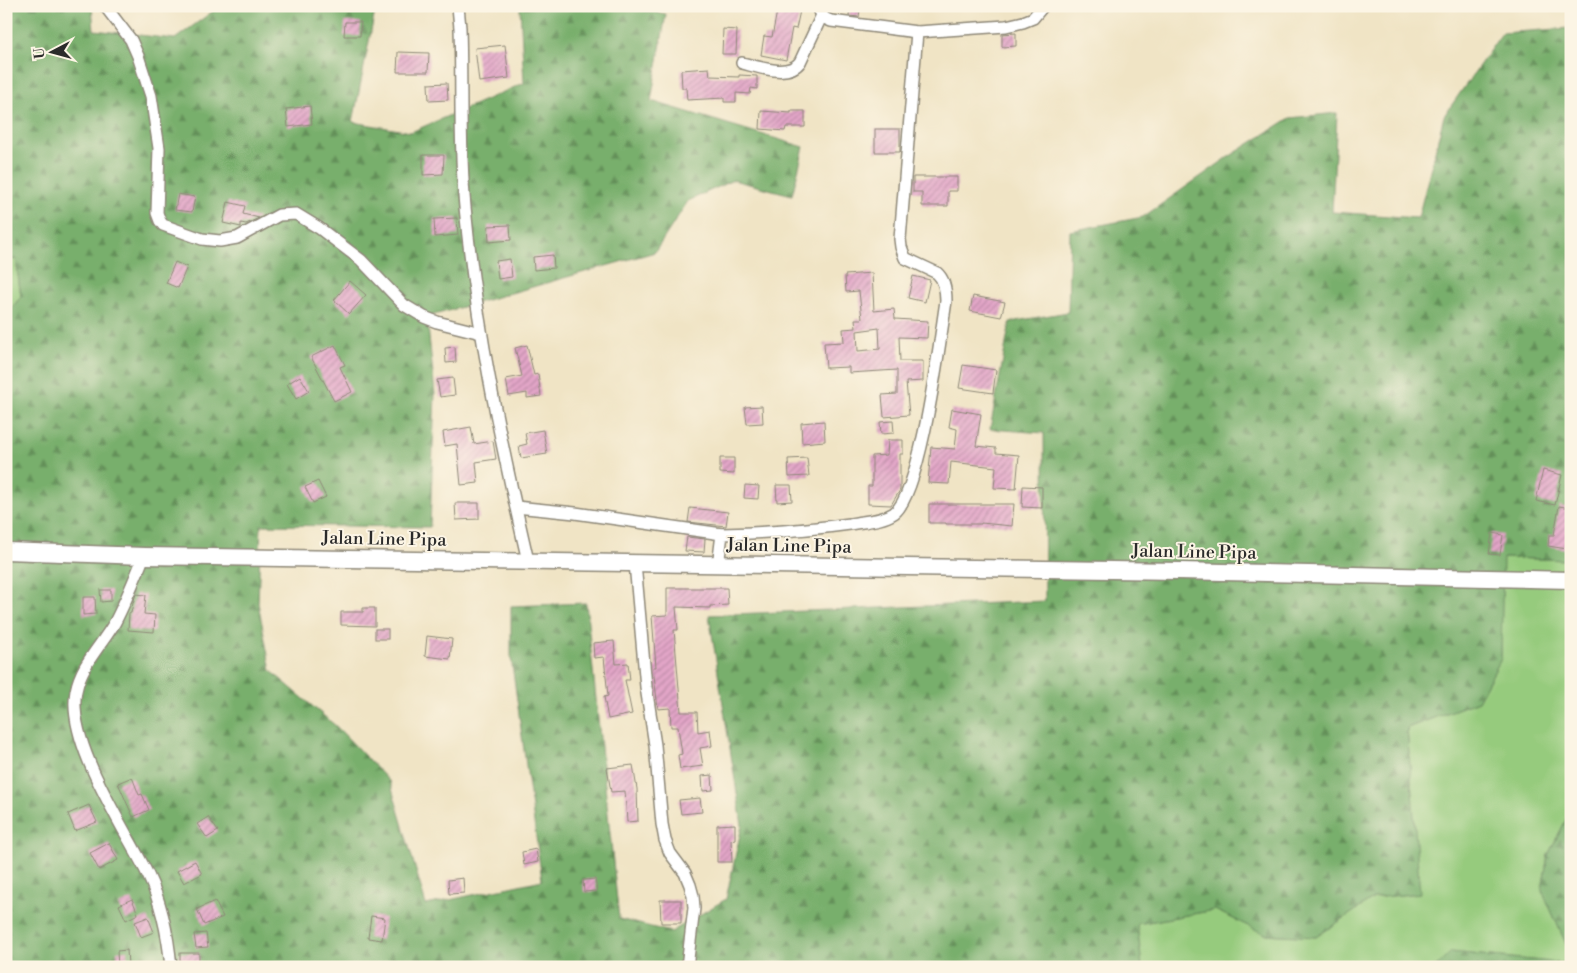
<svg xmlns="http://www.w3.org/2000/svg" width="1577" height="973" viewBox="0 0 1577 973" font-family="'Libre Bodoni',serif">
  <style>
    .grass { fill: #96cb7d; stroke: #607b54 }
    .forest { fill: url(#forest-firs); stroke: #526d4c }
    .building { fill: url(#building-hatch); fill-rule: evenodd }
    .lines { fill: none; stroke-linecap: round; stroke-linejoin: round }
    .street-casing { stroke: #8e8878; stroke-width: 14 }
    .secondary-casing { stroke: #8e8878; stroke-width: 19 }
    .street { stroke: #fff; stroke-width: 11 }
    .secondary { stroke: #fff; stroke-width: 16 }
    .labels { text-anchor: middle; dominant-baseline: central; stroke-width: 4; stroke-linejoin: round; paint-order: stroke }
    .street-label { font-size: 18px; fill: #2b2b2b; stroke: #fcf5e5 }
  </style>
  <defs>
    <pattern id="forest-firs" width="22" height="20" patternUnits="userSpaceOnUse" patternTransform="scale(1.25)"><rect width="22" height="20" fill="#78af6c"/><path d="M5 1l3.5 6h-7zM16 11l3.5 6h-7z" fill="#638f59"/></pattern>
    <pattern id="building-hatch" width="6" height="6" patternUnits="userSpaceOnUse" patternTransform="scale(1.25)"><rect width="6" height="6" fill="#e3a6c8"/><path d="M-1 1l2-2M0 6l6-6M5 7l2-2" fill="none" stroke="#b887a3"/></pattern>
  </defs>
  <rect width="100%" height="100%" fill="#fcf5e5"/>
  <filter id="ink" filterUnits="userSpaceOnUse"><feTurbulence type="fractalNoise" baseFrequency=".02" numOctaves="2"/><feDisplacementMap in="SourceGraphic" scale="10" xChannelSelector="R" yChannelSelector="G"/><feConvolveMatrix kernelMatrix="1 2 1 2 8 2 1 2 1" color-interpolation-filters="sRGB"/></filter>
  <filter id="wash" filterUnits="userSpaceOnUse"><feTurbulence type="fractalNoise" baseFrequency=".0096" numOctaves="4" result="noise"/><feDisplacementMap in="SourceGraphic" scale="20" xChannelSelector="R" yChannelSelector="G"/><feGaussianBlur stdDeviation="1.12" result="paint"/><feColorMatrix in="noise" values="0 0 0 0 0 0 0 0 0 0 0 0 0 0 0 0 0 1.4 0 .05"/><feComposite in="paint" operator="in"/></filter>
  <g filter="url(#wash)">
    <rect width="100%" height="100%" fill="#f0e4c5"/>
    <!-- grass -->
    <g class="grass">
      <path d="M 16,259 L 21,297 L 6,314 L 6,260 Z"/>
      <path d="M 1502,558 L 1571,560 L 1571,810 L 1548,855 L 1542,890 L 1571,955 L 1571,964 L 1451,952 L 1436,967 L 1142,967 L 1137,924 L 1215,910 L 1265,934 L 1316,937 L 1374,898 L 1419,893 L 1407,728 L 1478,701 L 1501,659 Z"/>
    </g>
    <!-- forest -->
    <g class="forest">
      <path d="M 6,6 L 92,6 L 94,30 L 175,39 L 220,6 L 376,6 L 353,122 L 411,132 L 524,83 L 520,7 L 621,6 L 666,14 L 651,101 L 804,147 L 792,195 L 733,180 L 688,201 L 655,252 L 427,317 L 435,394 L 430,527 L 261,525 L 258,603 L 271,671 L 337,727 L 390,782 L 426,905 L 542,880 L 511,657 L 511,606 L 586,603 L 619,919 L 671,932 L 726,899 L 742,825 L 709,615 L 1045,601 L 1044,433 L 990,429 L 1010,322 L 1068,312 L 1070,231 L 1143,217 L 1227,158 L 1290,118 L 1337,113 L 1332,212 L 1418,218 L 1444,116 L 1502,33 L 1570,28 L 1571,26 L 1571,560 L 1503,558 L 1501,659 L 1478,701 L 1407,728 L 1420,893 L 1374,898 L 1316,937 L 1265,934 L 1215,910 L 1137,924 L 1142,967 L 6,967 L 6,315 L 21,297 L 16,259 L 6,260 Z"/>
      <path d="M 1571,810 L 1571,955 L 1542,890 L 1548,855 Z"/>
      <path d="M 1451,952 L 1571,964 L 1571,967 L 1436,967 Z"/>
    </g>
    <g id="blocks">
      <!-- building -->
      <g class="building">
        <path d="M 778,6 L 801,6 L 796,29 L 792,28 L 786,60 L 761,55 L 764,36 L 772,37 Z"/>
        <path d="M 850,8 L 860,9 L 859,17 L 849,16 Z"/>
        <path d="M 345,22 L 361,22 L 360,36 L 344,36 Z"/>
        <path d="M 723,29 L 737,30 L 736,54 L 722,54 Z"/>
        <path d="M 1016,33 L 1016,46 L 1002,47 L 1002,34 Z"/>
        <path d="M 505,45 L 509,78 L 479,82 L 475,48 Z"/>
        <path d="M 398,52 L 429,53 L 428,72 L 397,72 Z"/>
        <path d="M 709,68 L 710,76 L 739,77 L 739,75 L 757,76 L 757,89 L 751,88 L 750,94 L 736,93 L 736,102 L 724,102 L 724,98 L 687,100 L 686,88 L 682,88 L 681,70 Z"/>
        <path d="M 447,83 L 448,100 L 429,101 L 428,84 Z"/>
        <path d="M 310,106 L 312,124 L 288,127 L 286,109 Z"/>
        <path d="M 761,111 L 791,113 L 791,111 L 805,111 L 805,127 L 786,127 L 785,131 L 760,129 Z"/>
        <rect x="875" y="129" width="25" height="23"/>
        <path d="M 423,155 L 444,155 L 443,174 L 423,175 Z"/>
        <path d="M 913,177 L 957,177 L 957,191 L 948,191 L 948,206 L 922,206 L 922,192 L 913,192 Z"/>
        <path d="M 178,194 L 195,197 L 192,212 L 175,210 Z"/>
        <path d="M 228,202 L 245,206 L 243,214 L 259,218 L 246,224 L 241,223 L 241,227 L 223,223 Z"/>
        <path d="M 457,218 L 458,235 L 435,237 L 434,219 Z"/>
        <path d="M 510,225 L 511,240 L 489,242 L 488,226 Z"/>
        <path d="M 553,255 L 554,268 L 534,270 L 533,257 Z"/>
        <path d="M 510,259 L 512,277 L 498,279 L 496,261 Z"/>
        <path d="M 175,262 L 187,267 L 178,288 L 166,283 Z"/>
        <path d="M 872,273 L 874,311 L 894,309 L 895,319 L 928,321 L 927,338 L 899,337 L 900,361 L 923,361 L 923,381 L 906,382 L 909,415 L 884,417 L 882,395 L 897,394 L 897,370 L 849,373 L 849,367 L 826,368 L 824,343 L 844,342 L 843,329 L 856,328 L 855,319 L 862,319 L 859,291 L 846,292 L 845,275 ZM 879,328 L 880,349 L 858,351 L 857,331 Z"/>
        <path d="M 913,276 L 930,280 L 925,302 L 908,298 Z"/>
        <path d="M 350,281 L 366,295 L 349,314 L 334,300 Z"/>
        <path d="M 973,296 L 1005,302 L 1001,317 L 970,311 Z"/>
        <path d="M 335,345 L 345,365 L 340,367 L 352,392 L 334,401 L 311,357 Z"/>
        <path d="M 527,345 L 534,375 L 538,374 L 541,396 L 527,398 L 527,393 L 509,396 L 506,379 L 522,376 L 515,348 Z"/>
        <path d="M 455,347 L 456,362 L 446,363 L 445,348 Z"/>
        <path d="M 963,365 L 996,370 L 993,393 L 959,388 Z"/>
        <path d="M 300,376 L 309,391 L 296,399 L 287,384 Z"/>
        <path d="M 453,378 L 455,395 L 440,397 L 437,380 Z"/>
        <path d="M 762,406 L 763,423 L 747,424 L 745,407 Z"/>
        <path d="M 952,409 L 981,414 L 976,446 L 996,448 L 996,453 L 1019,455 L 1016,489 L 994,488 L 996,467 L 951,462 L 949,484 L 928,483 L 931,447 L 955,449 L 957,429 L 949,427 Z"/>
        <path d="M 824,421 L 825,441 L 802,443 L 801,423 Z"/>
        <path d="M 893,421 L 894,433 L 881,434 L 880,422 Z"/>
        <path d="M 471,427 L 474,444 L 493,441 L 496,459 L 476,462 L 478,483 L 461,485 L 457,444 L 445,446 L 443,432 Z"/>
        <path d="M 543,430 L 547,454 L 521,458 L 519,446 L 527,444 L 525,433 Z"/>
        <path d="M 888,440 L 903,440 L 903,454 L 900,454 L 900,490 L 891,505 L 868,504 L 868,486 L 872,486 L 872,456 L 887,455 Z"/>
        <path d="M 720,458 L 734,458 L 734,474 L 720,473 Z"/>
        <path d="M 807,458 L 809,476 L 789,477 L 788,459 Z"/>
        <path d="M 1543,470 L 1562,475 L 1555,505 L 1536,501 Z"/>
        <path d="M 318,481 L 326,497 L 313,503 L 305,487 Z"/>
        <path d="M 745,485 L 759,486 L 758,499 L 744,498 Z"/>
        <path d="M 776,485 L 791,485 L 792,501 L 777,502 Z"/>
        <path d="M 1023,486 L 1042,487 L 1042,508 L 1022,507 Z"/>
        <path d="M 455,503 L 479,503 L 479,519 L 456,520 Z"/>
        <path d="M 929,504 L 1014,504 L 1012,526 L 981,523 L 981,524 L 946,524 L 946,523 L 929,523 Z"/>
        <path d="M 1559,506 L 1571,508 L 1571,532 L 1569,532 L 1567,549 L 1548,546 L 1549,535 L 1554,535 Z"/>
        <path d="M 690,508 L 728,512 L 726,526 L 688,522 Z"/>
        <path d="M 1492,533 L 1503,535 L 1500,555 L 1489,554 Z"/>
        <path d="M 687,537 L 705,539 L 704,552 L 685,551 Z"/>
        <path d="M 667,588 L 727,588 L 728,605 L 710,606 L 710,608 L 676,607 L 678,630 L 674,630 L 681,712 L 697,712 L 698,732 L 710,730 L 712,746 L 700,748 L 703,766 L 680,769 L 678,755 L 682,754 L 678,727 L 671,727 L 670,708 L 658,709 L 653,667 L 656,667 L 652,616 L 667,615 Z"/>
        <path d="M 100,590 L 111,590 L 111,601 L 101,602 Z"/>
        <path d="M 136,594 L 146,595 L 144,614 L 155,615 L 154,632 L 128,630 L 129,613 L 131,613 L 133,603 Z"/>
        <path d="M 83,597 L 95,597 L 96,614 L 83,615 Z"/>
        <path d="M 363,608 L 375,608 L 375,626 L 341,625 L 341,612 L 363,612 Z"/>
        <rect x="375" y="629" width="13" height="10"/>
        <path d="M 427,636 L 452,639 L 450,659 L 425,656 Z"/>
        <path d="M 614,641 L 616,664 L 628,663 L 630,680 L 625,680 L 632,714 L 608,719 L 604,697 L 608,696 L 604,657 L 594,658 L 593,643 Z"/>
        <path d="M 633,765 L 637,789 L 638,821 L 627,822 L 625,791 L 611,792 L 607,768 Z"/>
        <path d="M 712,775 L 713,790 L 703,791 L 702,776 Z"/>
        <path d="M 132,777 L 139,795 L 142,794 L 149,810 L 133,817 L 118,783 Z"/>
        <path d="M 700,798 L 702,812 L 681,814 L 679,800 Z"/>
        <path d="M 89,805 L 97,822 L 75,831 L 68,814 Z"/>
        <path d="M 208,817 L 218,831 L 207,838 L 197,824 Z"/>
        <path d="M 735,824 L 735,839 L 731,840 L 732,862 L 717,862 L 717,825 Z"/>
        <path d="M 109,843 L 118,860 L 99,870 L 90,853 Z"/>
        <path d="M 536,849 L 538,862 L 524,865 L 522,852 Z"/>
        <path d="M 195,861 L 202,874 L 184,883 L 177,871 Z"/>
        <path d="M 463,878 L 464,893 L 449,894 L 448,880 Z"/>
        <path d="M 595,879 L 597,891 L 584,892 L 583,880 Z"/>
        <path d="M 132,899 L 138,914 L 126,920 L 119,905 Z"/>
        <path d="M 660,900 L 681,900 L 681,923 L 661,923 Z"/>
        <path d="M 215,901 L 223,917 L 204,925 L 197,909 Z"/>
        <path d="M 371,916 L 385,918 L 382,940 L 368,938 Z"/>
        <path d="M 148,917 L 154,932 L 141,937 L 135,922 Z"/>
        <path d="M 206,933 L 208,947 L 196,948 L 194,934 Z"/>
        <path d="M 127,950 L 128,965 L 118,966 L 117,951 Z"/>
        <rect x="180" y="953" width="19" height="11"/>
      </g>
    </g>
  </g>
  <g filter="url(#ink)">
    <use href="#blocks" fill-opacity="0" stroke="#8e8878" stroke-width="1"/>
    <g class="lines">
      <!-- street casing -->
      <g class="street-casing">
        <g id="street">
          <path d="M 105,6 L 131,40 L 138,56 L 151,96 L 159,148 L 157,213 L 160,221 L 163,225 L 202,239 L 220,241 L 237,238 L 279,215 L 296,214 L 319,228 L 361,260 L 404,305 L 424,317 L 437,322 L 481,333"/>
          <path d="M 458,6 L 460,28 C 462,87 459,148 465,207 C 476,326 501,444 528,561"/>
          <path d="M 817,6 L 824,18 L 831,21 L 917,32"/>
          <path d="M 742,63 C 759,67 788,78 800,62 L 822,15"/>
          <path d="M 516,507 L 575,513 L 722,534"/>
          <path d="M 144,556 C 135,578 126,601 115,622 C 102,645 81,664 76,691 C 66,743 125,828 148,875 C 162,904 168,935 171,967"/>
          <path d="M 635,563 L 646,687 L 655,745 L 662,824 L 665,840 L 670,853 L 685,873 L 690,885 L 693,896 L 694,908 L 687,967"/>
          <path d="M 718,566 L 722,534 C 765,533 807,530 850,524 C 865,521 882,521 894,513 C 921,494 940,339 946,301 C 946,291 945,280 937,273 L 905,258 L 901,247 L 900,239 L 917,32 L 1006,26 L 1023,22 L 1033,18 L 1043,6"/>
        </g>
      </g>
      <!-- secondary casing -->
      <g class="secondary-casing">
        <path id="secondary" d="M 6,551 L 144,556 L 1179,571 L 1571,580"/>
      </g>
      <!-- street -->
      <use href="#street" class="street"/>
      <!-- secondary -->
      <use href="#secondary" class="secondary"/>
    </g>
  </g>
  <g class="labels">
    <!-- street labels -->
    <g class="street-label">
      <text transform="translate(384 539) rotate(1)">Jalan Line Pipa</text>
      <text transform="translate(789 546) rotate(1)">Jalan Line Pipa</text>
      <text transform="translate(1194 552) rotate(1)">Jalan Line Pipa</text>
    </g>
  </g>
  <!-- margin -->
  <rect width="1577" height="973" fill="none" stroke="#fcf5e5" stroke-width="25"/>
  <!-- north arrow -->
  <g transform="translate(52 52) rotate(264)" stroke="#fcf5e5" stroke-width="4" paint-order="stroke">
  <path d="M0-4L9 19L0 12L-9 19Z" fill="#2b2b2b"/>
  <text y="-8" font-size="14" font-weight="bold" text-anchor="middle" fill="#2b2b2b">U</text>
  </g>
</svg>
